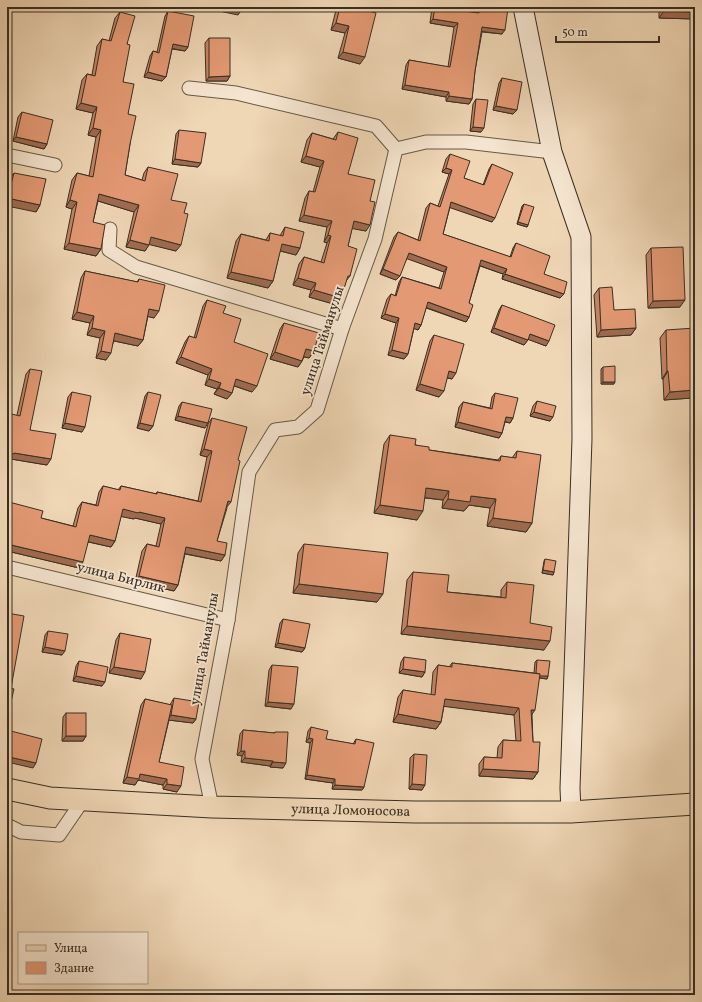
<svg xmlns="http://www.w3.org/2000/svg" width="702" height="1002" viewBox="0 0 702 1002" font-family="Vollkorn,serif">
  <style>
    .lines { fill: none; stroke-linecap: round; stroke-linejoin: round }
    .street-casing { stroke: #665947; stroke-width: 15 }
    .secondary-casing { stroke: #392f22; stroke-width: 21 }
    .primary-casing { stroke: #392f22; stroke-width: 23 }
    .street { stroke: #f5e4cf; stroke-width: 13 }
    .secondary { stroke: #f5e4cf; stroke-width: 19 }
    .primary { stroke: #efd6b5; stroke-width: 21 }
    .wall { fill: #c38463; stroke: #392f22 }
    .shaded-wall { fill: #9f6b50; stroke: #392f22 }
    .building { fill: #e39973; stroke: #392f22 }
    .labels { text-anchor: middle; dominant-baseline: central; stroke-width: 3.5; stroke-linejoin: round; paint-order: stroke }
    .street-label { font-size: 14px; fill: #392f22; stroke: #f5e4cf }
  </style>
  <rect width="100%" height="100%" fill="#efd6b5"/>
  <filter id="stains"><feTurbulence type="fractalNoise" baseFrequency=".005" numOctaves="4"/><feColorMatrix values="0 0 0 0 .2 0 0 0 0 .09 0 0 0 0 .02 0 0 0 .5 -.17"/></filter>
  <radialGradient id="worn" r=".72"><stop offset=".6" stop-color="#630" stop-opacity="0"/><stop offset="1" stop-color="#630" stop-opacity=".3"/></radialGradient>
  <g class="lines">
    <!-- street casing -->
    <g class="street-casing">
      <g id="street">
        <path d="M 189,88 L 236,93 L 376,126 L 396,149"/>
        <path d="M 7,155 L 55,165"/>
        <path d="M 110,229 L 109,250 L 136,267 L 342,329"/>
        <path d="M 7,567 L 228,620"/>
        <path d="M 212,807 L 202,759 L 228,620 L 249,472 L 275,430 L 298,427 L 317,410 L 342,329 L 375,239 L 396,149 L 426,142 L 466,142 L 552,152"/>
        <path d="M 7,825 L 21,832 L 59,835 L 83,800"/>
      </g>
    </g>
    <!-- secondary casing -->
    <g class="secondary-casing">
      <path id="secondary" d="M 523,7 L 552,152 L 581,237 L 582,439 L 570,788 L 571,812"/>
    </g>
    <!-- primary casing -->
    <g class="primary-casing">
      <g id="primary">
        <path id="s1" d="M 7,789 L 50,798 L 212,807 L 415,812 L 571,812 L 695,804"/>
      </g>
    </g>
    <!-- street -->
    <use href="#street" class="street"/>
    <!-- secondary -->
    <use href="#secondary" class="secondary"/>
    <!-- primary -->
    <use href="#primary" class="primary"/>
  </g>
  <!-- wall -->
  <g class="wall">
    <path d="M 339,7 L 354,7 L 360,64 L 338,58 L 345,33 L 331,30 L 336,10 Z"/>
    <path d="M 432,7 L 448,7 L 448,9 L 476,13 L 477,9 L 478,7 L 501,7 L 502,34 L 482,32 L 475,71 L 472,99 L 469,104 L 446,101 L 446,97 L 402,89 L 406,65 L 409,60 L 448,67 L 454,27 L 430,23 Z"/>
    <path d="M 659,7 L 695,7 L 695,19 L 659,18 Z"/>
    <path d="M 168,11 L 188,47 L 185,51 L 172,49 L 166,77 L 162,81 L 144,77 L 150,56 L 153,51 L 157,52 L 165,16 Z"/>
    <path d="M 120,12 L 127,44 L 123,82 L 128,114 L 130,144 L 125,175 L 142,180 L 144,173 L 148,167 L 171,200 L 176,251 L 149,244 L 145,251 L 126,247 L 134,212 L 98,201 L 93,222 L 101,249 L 96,256 L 64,249 L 72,209 L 66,207 L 72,180 L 77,173 L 89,176 L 96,137 L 88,135 L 93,113 L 76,109 L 82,80 L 87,74 L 92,75 L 97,46 L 102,39 L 109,41 L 115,18 Z"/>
    <path d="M 209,38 L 230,76 L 227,81 L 206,81 L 205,43 Z"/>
    <path d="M 502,78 L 513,114 L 493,110 L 499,83 Z"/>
    <path d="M 476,99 L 481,132 L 470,131 L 473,104 Z"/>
    <path d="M 22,112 L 47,144 L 44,149 L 13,141 L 18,117 Z"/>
    <path d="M 179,130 L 201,163 L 198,167 L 172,164 L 176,134 Z"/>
    <path d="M 338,132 L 348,174 L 370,201 L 366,231 L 352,228 L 348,246 L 350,276 L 346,281 L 341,298 L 337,305 L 309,297 L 311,290 L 293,285 L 299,264 L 304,257 L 321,262 L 327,243 L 324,242 L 327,227 L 299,221 L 305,198 L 309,191 L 313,192 L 320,167 L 301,162 L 307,140 L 312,133 L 333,139 Z"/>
    <path d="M 450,154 L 464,178 L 483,185 L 489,169 L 492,164 L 492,222 L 450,207 L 443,234 L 510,257 L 513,248 L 516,243 L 544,274 L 560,298 L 502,279 L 503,274 L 480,266 L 469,303 L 469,317 L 466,322 L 426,308 L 421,325 L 418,330 L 414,328 L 408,354 L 404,359 L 388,355 L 396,323 L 381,318 L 387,299 L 391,294 L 395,296 L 399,282 L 402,277 L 439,288 L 444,272 L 407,258 L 396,280 L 380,274 L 394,237 L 398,232 L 418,240 L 426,208 L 430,203 L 438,206 L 449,174 L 442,172 L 446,159 Z"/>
    <path d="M 14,173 L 40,205 L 36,212 L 7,187 L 9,179 Z"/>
    <path d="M 524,204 L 528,225 L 527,227 L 517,224 L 522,206 Z"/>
    <path d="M 285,227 L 300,248 L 296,255 L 280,251 L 273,281 L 268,288 L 227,278 L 236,241 L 241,234 L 266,240 L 270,233 L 280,236 L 281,234 Z"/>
    <path d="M 651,248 L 680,307 L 648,308 L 646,255 Z"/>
    <path d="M 85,271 L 137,282 L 139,279 L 154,318 L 148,316 L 143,340 L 138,346 L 114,341 L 106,360 L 96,358 L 100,338 L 87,335 L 90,323 L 72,319 L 81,278 Z"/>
    <path d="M 599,288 L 614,310 L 636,328 L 631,335 L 597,337 L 594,295 Z"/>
    <path d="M 207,300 L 223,313 L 252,392 L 234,386 L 232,393 L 227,399 L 214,394 L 217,389 L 205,385 L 208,375 L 176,363 L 185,342 L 189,336 L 194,338 L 203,306 Z"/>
    <path d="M 502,305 L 546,346 L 528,339 L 524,345 L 491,332 L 499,310 Z"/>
    <path d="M 284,323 L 314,351 L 309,358 L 304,357 L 302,361 L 298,367 L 270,359 L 280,329 Z"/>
    <path d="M 666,330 L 692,398 L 664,400 L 663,379 L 662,379 L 660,338 Z"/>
    <path d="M 434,335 L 452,379 L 447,378 L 439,397 L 416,390 L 430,341 Z"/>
    <path d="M 603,367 L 614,384 L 601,384 L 601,369 Z"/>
    <path d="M 30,369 L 30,430 L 47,465 L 11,459 L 10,460 L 17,415 L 26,374 Z"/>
    <path d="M 72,392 L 82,432 L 62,428 L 68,397 Z"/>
    <path d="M 148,392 L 153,426 L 149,431 L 137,428 L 145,396 Z"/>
    <path d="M 495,393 L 513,418 L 510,423 L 505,422 L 502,433 L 499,438 L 455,427 L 459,407 L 463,402 L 490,408 L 492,397 Z"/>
    <path d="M 537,401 L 550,421 L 530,416 L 533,406 Z"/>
    <path d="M 182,402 L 205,428 L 175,420 L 179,406 Z"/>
    <path d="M 212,418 L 227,508 L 217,541 L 225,555 L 221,561 L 185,554 L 178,585 L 174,591 L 135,582 L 142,551 L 147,544 L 156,546 L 161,524 L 135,518 L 134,519 L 121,516 L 115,541 L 111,547 L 88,542 L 79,568 L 7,551 L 7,506 L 9,502 L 41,518 L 73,526 L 78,508 L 82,502 L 96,505 L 99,492 L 103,486 L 118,490 L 121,486 L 156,494 L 157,492 L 198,501 L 207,457 L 200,455 L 208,424 Z"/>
    <path d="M 390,435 L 429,450 L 498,460 L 501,456 L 512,458 L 517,451 L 532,523 L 526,532 L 487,526 L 490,508 L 469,505 L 464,511 L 442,508 L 443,500 L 425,498 L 417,520 L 374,513 L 384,444 Z"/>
    <path d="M 304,544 L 377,602 L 293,593 L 298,553 Z"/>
    <path d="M 545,559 L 554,572 L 553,575 L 542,573 L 544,561 Z"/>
    <path d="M 413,572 L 447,592 L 501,597 L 501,590 L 507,582 L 530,623 L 544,650 L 401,634 L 407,580 Z"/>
    <path d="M 283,619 L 305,648 L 302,652 L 275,647 L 280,623 Z"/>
    <path d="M 48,631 L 62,655 L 42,652 L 45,635 Z"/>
    <path d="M 120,633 L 141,679 L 109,673 L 116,640 Z"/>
    <path d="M 404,657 L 425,672 L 422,677 L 399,673 L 401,662 Z"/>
    <path d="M 537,660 L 548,676 L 547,679 L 539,678 L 532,715 L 533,742 L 538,772 L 533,779 L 479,776 L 479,764 L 484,757 L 497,758 L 498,747 L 503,740 L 516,741 L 514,715 L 444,706 L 441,722 L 436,729 L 393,722 L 398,697 L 403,690 L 431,695 L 433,672 L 438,665 L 449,667 L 452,663 L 534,673 L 535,662 Z"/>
    <path d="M 79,661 L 102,686 L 73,681 L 76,666 Z"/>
    <path d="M 272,665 L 291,709 L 265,706 L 269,670 Z"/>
    <path d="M 174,698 L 196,719 L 193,723 L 169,720 L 159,762 L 177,792 L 163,789 L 163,785 L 138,780 L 135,785 L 123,783 L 141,705 L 145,699 L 170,705 L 171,703 Z"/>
    <path d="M 66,713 L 86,736 L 83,741 L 62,741 L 63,717 Z"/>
    <path d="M 311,727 L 326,739 L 353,744 L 356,739 L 364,787 L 362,790 L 332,789 L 333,783 L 305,779 L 310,743 L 306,742 L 308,731 Z"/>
    <path d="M 243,730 L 274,733 L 275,732 L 283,768 L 270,767 L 270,766 L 241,762 L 242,756 L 237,755 L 240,734 Z"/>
    <path d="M 414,754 L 422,790 L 409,789 L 410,758 Z"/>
  </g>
  <!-- shaded-wall -->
  <g class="shaded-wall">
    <path d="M 206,7 L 231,7 L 242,9 L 238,15 L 205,8 Z"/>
    <path d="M 664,11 L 695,12 L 695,19 L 659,18 Z"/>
    <path d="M 433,19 L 458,23 L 454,27 L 430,23 Z"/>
    <path d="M 336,23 L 349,26 L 345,33 L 331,30 Z"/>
    <path d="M 482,27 L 505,30 L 502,34 L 479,31 Z"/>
    <path d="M 173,44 L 188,47 L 185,51 L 170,48 Z"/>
    <path d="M 343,52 L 365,57 L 360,64 L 338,58 Z"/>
    <path d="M 148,72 L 166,77 L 162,81 L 144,77 Z"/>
    <path d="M 230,76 L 227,81 L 206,81 L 209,77 Z"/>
    <path d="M 405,85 L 449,92 L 446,97 L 402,89 Z"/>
    <path d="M 449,96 L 472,99 L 469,104 L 446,101 Z"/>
    <path d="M 81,103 L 97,107 L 93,113 L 76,109 Z"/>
    <path d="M 496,106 L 517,110 L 513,114 L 493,110 Z"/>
    <path d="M 473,127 L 484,128 L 481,132 L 470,131 Z"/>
    <path d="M 93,128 L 101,130 L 96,137 L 88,135 Z"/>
    <path d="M 16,137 L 47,144 L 44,149 L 13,141 Z"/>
    <path d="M 306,156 L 324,161 L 320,167 L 301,162 Z"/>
    <path d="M 175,159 L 201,163 L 198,167 L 172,164 Z"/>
    <path d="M 446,168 L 452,170 L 449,174 L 442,172 Z"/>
    <path d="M 99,194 L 139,205 L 134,212 L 95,200 Z"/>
    <path d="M 7,198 L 40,205 L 36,212 L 7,206 Z"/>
    <path d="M 70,200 L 77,202 L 72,209 L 66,207 Z"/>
    <path d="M 451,202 L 495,218 L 492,222 L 448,207 Z"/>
    <path d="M 304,215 L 332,221 L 327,227 L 299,221 Z"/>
    <path d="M 354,221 L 370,225 L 366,231 L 349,228 Z"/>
    <path d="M 518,222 L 528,225 L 527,227 L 517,224 Z"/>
    <path d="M 328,235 L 331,236 L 327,243 L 324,242 Z"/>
    <path d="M 151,237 L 181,245 L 176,251 L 147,244 Z"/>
    <path d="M 130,240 L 149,245 L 145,251 L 126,247 Z"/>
    <path d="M 69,243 L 101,249 L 96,256 L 64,249 Z"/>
    <path d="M 282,244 L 300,248 L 296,255 L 277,250 Z"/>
    <path d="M 409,253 L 447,267 L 444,272 L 405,258 Z"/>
    <path d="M 481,260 L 507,269 L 503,274 L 478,265 Z"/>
    <path d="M 383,269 L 400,276 L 396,280 L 380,274 Z"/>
    <path d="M 231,272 L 273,281 L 268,288 L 227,278 Z"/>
    <path d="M 505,274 L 564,294 L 560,298 L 502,279 Z"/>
    <path d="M 298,278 L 316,283 L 311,290 L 293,285 Z"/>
    <path d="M 314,290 L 341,298 L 337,305 L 309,297 Z"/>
    <path d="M 685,300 L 680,307 L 648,308 L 653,301 Z"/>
    <path d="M 428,302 L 469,317 L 466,322 L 425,307 Z"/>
    <path d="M 149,309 L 159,311 L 154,318 L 145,316 Z"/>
    <path d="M 77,312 L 94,316 L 90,323 L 72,319 Z"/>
    <path d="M 385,314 L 399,318 L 396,323 L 381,318 Z"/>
    <path d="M 415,323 L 421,325 L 418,330 L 412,328 Z"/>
    <path d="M 92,328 L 105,331 L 100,338 L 87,335 Z"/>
    <path d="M 494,328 L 528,340 L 524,345 L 491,332 Z"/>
    <path d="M 636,328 L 631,335 L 597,337 L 601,330 Z"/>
    <path d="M 115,333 L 143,340 L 138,346 L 110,340 Z"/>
    <path d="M 530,334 L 549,341 L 546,346 L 527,339 Z"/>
    <path d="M 306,349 L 314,351 L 309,358 L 301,356 Z"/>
    <path d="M 392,350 L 408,354 L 404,359 L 388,355 Z"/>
    <path d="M 101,351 L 111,353 L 106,360 L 96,358 Z"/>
    <path d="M 275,352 L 302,361 L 298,367 L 270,359 Z"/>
    <path d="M 181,357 L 212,369 L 208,375 L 176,363 Z"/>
    <path d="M 449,371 L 456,373 L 452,379 L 445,377 Z"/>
    <path d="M 667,371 L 668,371 L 663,379 L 662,379 Z"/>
    <path d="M 209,379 L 221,383 L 217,389 L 205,385 Z"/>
    <path d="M 236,379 L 257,386 L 252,392 L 232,385 Z"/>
    <path d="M 603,382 L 615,382 L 614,384 L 601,384 Z"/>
    <path d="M 420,384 L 444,391 L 439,397 L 416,390 Z"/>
    <path d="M 219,388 L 232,393 L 227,399 L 214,394 Z"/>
    <path d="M 695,390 L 695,393 L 692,398 L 664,400 L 670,392 Z"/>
    <path d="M 534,412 L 553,417 L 550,421 L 530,416 Z"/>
    <path d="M 178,416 L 208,423 L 205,428 L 175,420 Z"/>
    <path d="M 506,417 L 513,418 L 510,423 L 503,421 Z"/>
    <path d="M 458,422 L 502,433 L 499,438 L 455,427 Z"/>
    <path d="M 65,423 L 85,427 L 82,432 L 62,428 Z"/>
    <path d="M 140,423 L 153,426 L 149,431 L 137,428 Z"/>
    <path d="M 204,449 L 212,451 L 207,457 L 200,455 Z"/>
    <path d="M 7,453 L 14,453 L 51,459 L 47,465 L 11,459 L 10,460 L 7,459 Z"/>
    <path d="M 426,488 L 449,491 L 443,500 L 420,497 Z"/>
    <path d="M 471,496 L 496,499 L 490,508 L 469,505 L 464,511 L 442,508 L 448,499 Z"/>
    <path d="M 228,501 L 231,502 L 226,508 Z"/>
    <path d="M 380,505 L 423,511 L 417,520 L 374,513 Z"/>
    <path d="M 123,509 L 139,512 L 165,518 L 161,524 L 135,518 L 134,519 L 118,516 Z"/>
    <path d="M 493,518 L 532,523 L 526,532 L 487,526 Z"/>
    <path d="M 90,535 L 115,541 L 111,547 L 85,541 Z"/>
    <path d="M 7,544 L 83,562 L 79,568 L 7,551 Z"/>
    <path d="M 186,547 L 225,555 L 221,561 L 182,553 Z"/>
    <path d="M 543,570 L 554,572 L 553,575 L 542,573 Z"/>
    <path d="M 139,576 L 178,585 L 174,591 L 135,582 Z"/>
    <path d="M 299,584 L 383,594 L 377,602 L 293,593 Z"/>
    <path d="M 407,626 L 550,641 L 544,650 L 401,634 Z"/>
    <path d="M 278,643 L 305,648 L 302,652 L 275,647 Z"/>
    <path d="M 45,647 L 65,651 L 62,655 L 42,652 Z"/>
    <path d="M 114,667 L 145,672 L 141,679 L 109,673 Z"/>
    <path d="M 403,669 L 425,672 L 422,677 L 399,673 Z"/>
    <path d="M 535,675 L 548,676 L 547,679 L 534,677 Z"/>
    <path d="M 76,676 L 105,682 L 102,686 L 73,681 Z"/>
    <path d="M 445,699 L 519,708 L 514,715 L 441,706 Z"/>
    <path d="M 268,702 L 294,704 L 291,709 L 265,706 Z"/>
    <path d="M 531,710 L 535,710 L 530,717 Z"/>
    <path d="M 398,714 L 441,722 L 436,729 L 393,722 Z"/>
    <path d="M 171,715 L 196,719 L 193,723 L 168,720 Z"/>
    <path d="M 66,736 L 86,736 L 83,741 L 62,741 Z"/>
    <path d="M 309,738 L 313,739 L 310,743 L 306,742 Z"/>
    <path d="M 241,751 L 245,751 L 242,756 L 237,755 Z"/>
    <path d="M 9,757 L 36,763 L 33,768 L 7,762 L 7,759 Z"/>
    <path d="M 245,758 L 273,761 L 270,766 L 241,762 Z"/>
    <path d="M 273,762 L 286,763 L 283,768 L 270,767 Z"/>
    <path d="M 483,769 L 538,772 L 533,779 L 479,776 Z"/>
    <path d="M 140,774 L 167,779 L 163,785 L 138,780 L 135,785 L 123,783 L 127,777 Z"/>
    <path d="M 307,775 L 335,779 L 333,783 L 305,779 Z"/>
    <path d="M 167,784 L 181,786 L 177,792 L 163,789 Z"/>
    <path d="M 412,784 L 425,785 L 422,790 L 409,789 Z"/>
    <path d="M 335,785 L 364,787 L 362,790 L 332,789 Z"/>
  </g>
  <!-- building -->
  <g class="building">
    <path d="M 231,7 L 242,7 L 242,9 Z"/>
    <path d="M 340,7 L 354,7 L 376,13 L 365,57 L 343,52 L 349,26 L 336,23 Z"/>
    <path d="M 435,7 L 448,7 L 448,9 L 479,13 L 480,7 L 501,7 L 508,8 L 505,30 L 482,27 L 475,71 L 472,99 L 449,96 L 449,92 L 405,85 L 409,60 L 450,67 L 458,23 L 433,19 Z"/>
    <path d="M 664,7 L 695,7 L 695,12 L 664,11 Z"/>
    <path d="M 168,11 L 194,16 L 188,47 L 173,44 L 166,77 L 148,72 L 153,51 L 159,53 Z"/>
    <path d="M 120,12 L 135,16 L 127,44 L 130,45 L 123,82 L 134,84 L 128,114 L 136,116 L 130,144 L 125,175 L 145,181 L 148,167 L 178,174 L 171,200 L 187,203 L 184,213 L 188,214 L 181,245 L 151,237 L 149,245 L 130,240 L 139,205 L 99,194 L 93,222 L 105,225 L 101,249 L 69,243 L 77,202 L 70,200 L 77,173 L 93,177 L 101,130 L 93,128 L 97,107 L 81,103 L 87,74 L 95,76 L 102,39 L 111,41 Z"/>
    <path d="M 209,38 L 230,38 L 230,76 L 209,77 Z"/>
    <path d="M 502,78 L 522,82 L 517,110 L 496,106 Z"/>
    <path d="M 476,99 L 488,100 L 484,128 L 473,127 Z"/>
    <path d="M 22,112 L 53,120 L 47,144 L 16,137 Z"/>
    <path d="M 179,130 L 206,133 L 201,163 L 175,159 Z"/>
    <path d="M 338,132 L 358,138 L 348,174 L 375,180 L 370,201 L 375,202 L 370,225 L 354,221 L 348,246 L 357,249 L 350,276 L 348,276 L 341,298 L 314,290 L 316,283 L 298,278 L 304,257 L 324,263 L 331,236 L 328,235 L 332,221 L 304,215 L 309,191 L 315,192 L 324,161 L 306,156 L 312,133 L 336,140 Z"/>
    <path d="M 450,154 L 470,161 L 464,178 L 484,185 L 492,164 L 513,173 L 495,218 L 451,202 L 443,234 L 511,257 L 516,243 L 550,256 L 544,274 L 567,282 L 564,294 L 505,274 L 507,269 L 481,260 L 469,303 L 473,305 L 469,317 L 428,302 L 421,325 L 415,323 L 408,354 L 392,350 L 399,318 L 385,314 L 391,294 L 396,296 L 402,277 L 441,289 L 447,267 L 409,253 L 400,276 L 383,269 L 398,232 L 420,241 L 430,203 L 440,207 L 452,170 L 446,168 Z"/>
    <path d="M 14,173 L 46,179 L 40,205 L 7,198 L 7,187 L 10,188 Z"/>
    <path d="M 524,204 L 534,207 L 528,225 L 518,222 Z"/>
    <path d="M 285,227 L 304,232 L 300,248 L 282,244 L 273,281 L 231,272 L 241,234 L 269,241 L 270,233 L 283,236 Z"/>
    <path d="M 683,247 L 685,300 L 653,301 L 651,248 Z"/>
    <path d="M 85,271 L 138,282 L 139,279 L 165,285 L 159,311 L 149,309 L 143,340 L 115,333 L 111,353 L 101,351 L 105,331 L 92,328 L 94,316 L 77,312 Z"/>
    <path d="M 612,287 L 614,310 L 635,309 L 636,328 L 601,330 L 599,288 Z"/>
    <path d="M 207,300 L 226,306 L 223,313 L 241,319 L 234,342 L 268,354 L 257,386 L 236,379 L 232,393 L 219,388 L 221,383 L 209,379 L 212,369 L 181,357 L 189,336 L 196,338 Z"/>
    <path d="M 502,305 L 555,325 L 549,341 L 530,334 L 528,340 L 494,328 Z"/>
    <path d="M 284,323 L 319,333 L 314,351 L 306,349 L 302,361 L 275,352 Z"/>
    <path d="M 695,328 L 695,390 L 670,392 L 668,371 L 667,371 L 666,330 Z"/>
    <path d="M 434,335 L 464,344 L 456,373 L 449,371 L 444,391 L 420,384 Z"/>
    <path d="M 615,366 L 615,382 L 603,382 L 603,367 Z"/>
    <path d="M 30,369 L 42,371 L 30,430 L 56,434 L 51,459 L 14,453 L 14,454 L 7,453 L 7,413 L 20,416 Z"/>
    <path d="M 72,392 L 91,396 L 85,427 L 65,423 Z"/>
    <path d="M 148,392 L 161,395 L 153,426 L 140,423 Z"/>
    <path d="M 495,393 L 518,398 L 513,418 L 506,417 L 502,433 L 458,422 L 463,402 L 492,409 Z"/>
    <path d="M 537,401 L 556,406 L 553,417 L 534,412 Z"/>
    <path d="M 182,402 L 212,409 L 208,423 L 178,416 Z"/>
    <path d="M 212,418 L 247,427 L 238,460 L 240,461 L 231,502 L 228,501 L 217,541 L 227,543 L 225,555 L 186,547 L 178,585 L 139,576 L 147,544 L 159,547 L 165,518 L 139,512 L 138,513 L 123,509 L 115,541 L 90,535 L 83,562 L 7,544 L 7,512 L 9,502 L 43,511 L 41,518 L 76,527 L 82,502 L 98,506 L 103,486 L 120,490 L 121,486 L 157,494 L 157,492 L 201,502 L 212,451 L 204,449 Z"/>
    <path d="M 390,435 L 416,439 L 415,445 L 429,447 L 429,450 L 500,461 L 501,456 L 516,458 L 517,451 L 541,455 L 532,523 L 493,518 L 496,499 L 471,496 L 470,502 L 448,499 L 449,491 L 426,488 L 423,511 L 380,505 Z"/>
    <path d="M 304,544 L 388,553 L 383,594 L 299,584 Z"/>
    <path d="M 545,559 L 556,561 L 554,572 L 543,570 Z"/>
    <path d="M 413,572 L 449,575 L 447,592 L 506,598 L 507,582 L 534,585 L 530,623 L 552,627 L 550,641 L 407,626 Z"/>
    <path d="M 7,613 L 24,616 L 11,688 L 14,689 L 7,719 Z"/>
    <path d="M 283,619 L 310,624 L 305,648 L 278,643 Z"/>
    <path d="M 48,631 L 68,634 L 65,651 L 45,647 Z"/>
    <path d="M 120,633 L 151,639 L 145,672 L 114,667 Z"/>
    <path d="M 404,657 L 426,660 L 425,672 L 403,669 Z"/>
    <path d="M 537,660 L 550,661 L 548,676 L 539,676 L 540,674 L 536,673 Z"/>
    <path d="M 79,661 L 108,667 L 105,682 L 76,676 Z"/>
    <path d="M 452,663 L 540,674 L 535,710 L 531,710 L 533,742 L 540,742 L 538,772 L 483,769 L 484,757 L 502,758 L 503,740 L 521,741 L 519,708 L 445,699 L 441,722 L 398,714 L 403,690 L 435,695 L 438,665 L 452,667 Z"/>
    <path d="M 272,665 L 298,667 L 294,704 L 268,702 Z"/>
    <path d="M 174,698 L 199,702 L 196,719 L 171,715 Z"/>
    <path d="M 145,699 L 172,705 L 159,762 L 184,767 L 181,786 L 167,784 L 167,779 L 140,774 L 139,779 L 127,777 Z"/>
    <rect x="66" y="713" width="20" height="23"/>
    <path d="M 311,727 L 328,731 L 326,739 L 355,744 L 356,739 L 374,743 L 364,787 L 335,785 L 335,779 L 307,775 L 313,739 L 309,738 Z"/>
    <path d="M 7,730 L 42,739 L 36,763 L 9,757 L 9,754 L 7,754 Z"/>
    <path d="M 243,730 L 275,733 L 275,732 L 288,732 L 286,763 L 273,762 L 273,761 L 245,758 L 245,751 L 241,751 Z"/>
    <path d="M 414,754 L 427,755 L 425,785 L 412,784 Z"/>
  </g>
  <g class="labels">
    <!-- street labels -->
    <g class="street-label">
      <text transform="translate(323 341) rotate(-72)">улица Тайманулы</text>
      <text transform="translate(121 578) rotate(14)">улица Бирлик</text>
      <text transform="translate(205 649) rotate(-80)">улица Тайманулы</text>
      <text stroke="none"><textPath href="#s1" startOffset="345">улица Ломоносова</textPath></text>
    </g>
  </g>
  <!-- margin -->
  <rect width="702" height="1002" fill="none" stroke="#efd6b5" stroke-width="24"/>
  <rect x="8" y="8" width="686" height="986" fill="none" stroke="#392f22" stroke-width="2"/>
  <rect x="12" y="12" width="678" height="978" fill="none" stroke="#392f22"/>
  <!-- legend -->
  <rect x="18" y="932" width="130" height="52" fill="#f5e4cf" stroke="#aa9c8a"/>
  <rect x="26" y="945" width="20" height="6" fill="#efd6b5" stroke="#aa9c8a"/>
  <text x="54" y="952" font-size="12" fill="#392f22">Улица</text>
  <rect x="26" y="962" width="20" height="12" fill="#e39973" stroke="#aa9c8a"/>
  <text x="54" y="972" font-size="12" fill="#392f22">Здание</text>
  <!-- scale -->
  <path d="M556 36v6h103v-6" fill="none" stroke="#392f22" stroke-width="2"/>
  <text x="562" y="36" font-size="12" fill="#392f22" stroke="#f5e4cf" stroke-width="3" paint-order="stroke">50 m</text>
  <rect width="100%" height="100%" filter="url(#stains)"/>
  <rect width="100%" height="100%" fill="url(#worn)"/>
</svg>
